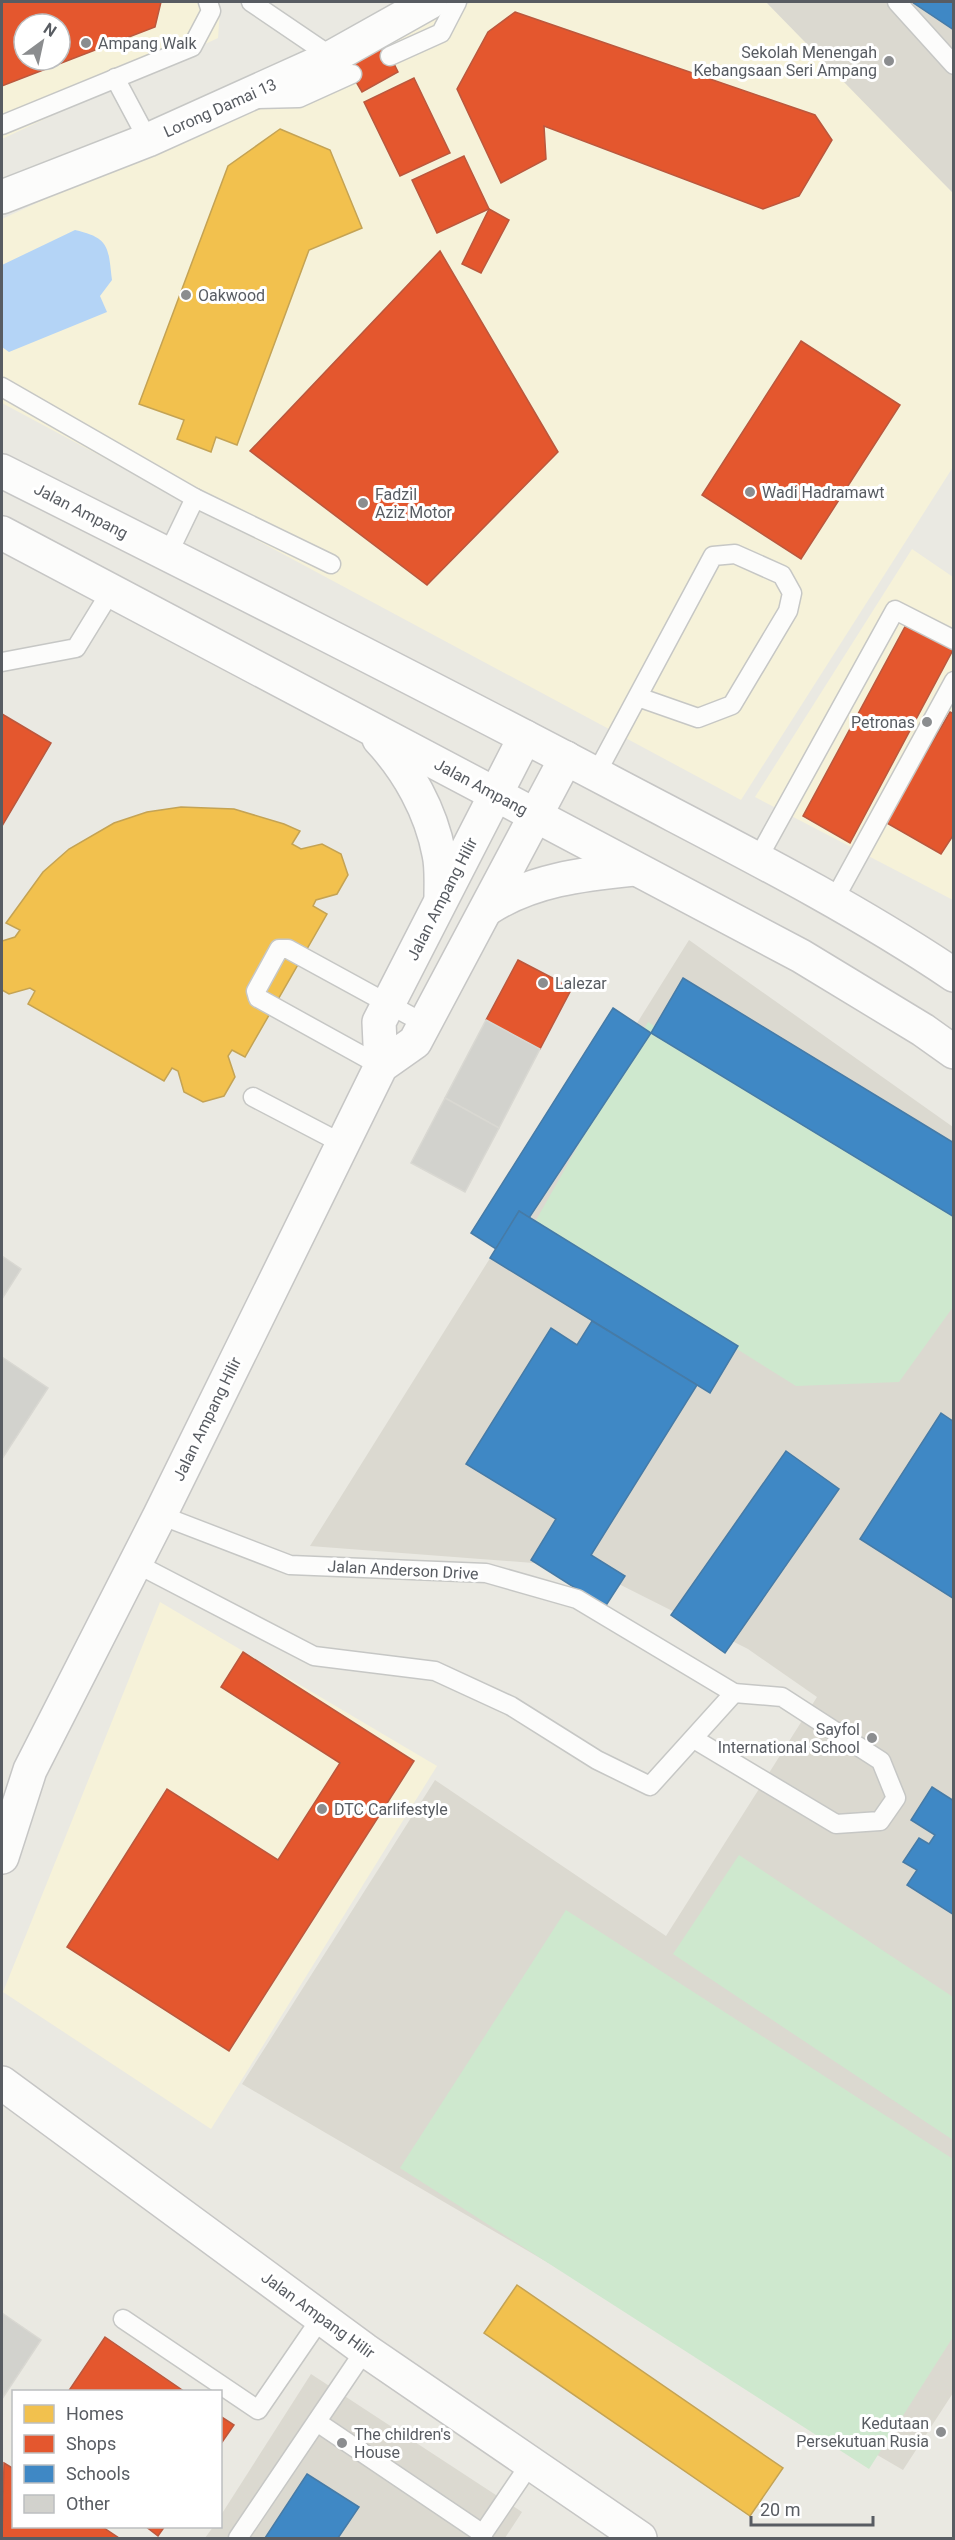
<svg xmlns="http://www.w3.org/2000/svg" width="955" height="2540" viewBox="0 0 955 2540" font-family="Roboto,sans-serif">
  <style>
    .commercial { fill: #f6f2d9; fill-rule: evenodd }
    .education { fill: #dbd9d0 }
    .green { fill: #cee8ce }
    .water { fill: #b4d4f6 }
    .homes { fill: #f2c14e; stroke: #c4a354; stroke-width: 1.5 }
    .shops { fill: #e4572e; stroke: #ba583e; stroke-width: 1.5; fill-rule: evenodd }
    .schools { fill: #3f88c5; stroke: #467ba7; stroke-width: 1.5 }
    .building { fill: #d2d2cd; stroke: #d9d8d2; stroke-width: 1.5 }
    .lines { fill: none; stroke-linecap: round; stroke-linejoin: round }
    .lane-casing { stroke: #c6c7c5; stroke-width: 21 }
    .street-casing { stroke: #c6c7c5; stroke-width: 36 }
    .secondary-casing { stroke: #c6c6c5; stroke-width: 36 }
    .lane { stroke: #fcfcfb; stroke-width: 18 }
    .street { stroke: #fcfcfb; stroke-width: 33 }
    .secondary { stroke: #fcfcfb; stroke-width: 33 }
    .poi-dot { fill: #8b8d8f; stroke: #fff; stroke-width: 2 }
    .labels { text-anchor: middle; dominant-baseline: central; stroke-width: 6; stroke-linejoin: round; paint-order: stroke }
    .poi-label { font-size: 16px; fill: #585c62; stroke: #fff; text-anchor: start }
    .street-label { font-size: 16px; fill: #585c62; stroke: #fff }
  </style>
  <rect width="100%" height="100%" fill="#eae9e2"/>
  <!-- commercial -->
  <g class="commercial">
    <path d="M 2,2 L 207,2 L 220,10 L 218,38 L 2,139 ZM 24,24 L 60,24 L 60,60 L 24,60 Z"/>
    <path d="M 472,2 L 766,2 L 953,193 L 953,467 L 741,800 L 2,403 L 2,219 Z"/>
    <path d="M 912,549 L 953,577 L 953,900 L 755,797 Z"/>
    <path d="M 160,1602 L 437,1766 L 211,2129 L 3,1992 Z"/>
  </g>
  <!-- education -->
  <g class="education">
    <path d="M 766,2 L 953,2 L 953,193 L 882,121 Z"/>
    <path d="M 689,940 L 953,1127 L 953,2393 L 903,2470 L 242,2084 L 435,1780 L 666,1936 L 817,1697 L 748,1649 L 585,1567 L 310,1546 Z"/>
    <path d="M 311,2374 L 522,2512 L 505,2538 L 205,2538 L 213,2527 L 220,2526 L 221,2515 Z"/>
  </g>
  <!-- green -->
  <g class="green">
    <path d="M 648,1022 L 953,1210 L 953,1307 L 899,1382 L 796,1386 L 535,1222 Z"/>
    <path d="M 739,1855 L 953,1997 L 953,2140 L 673,1954 Z"/>
    <path d="M 566,1910 L 953,2159 L 953,2337 L 869,2469 L 400,2168 Z"/>
  </g>
  <!-- water -->
  <path class="water" d="M 75,230 C 110,238 108,247 112,280 L 100,296 L 107,312 L 9,352 L 2,347 L 2,265 Z"/>
  <!-- homes -->
  <g class="homes">
    <path d="M 280,129 L 330,150 L 362,228 L 309,250 L 237,445 L 216,437 L 211,452 L 177,439 L 184,420 L 139,404 L 228,166 Z"/>
    <path d="M 181,807 L 234,809 L 284,824 L 300,831 L 292,844 L 301,849 L 322,844 L 341,854 L 348,875 L 337,894 L 316,900 L 313,906 L 327,914 L 245,1057 L 232,1050 L 228,1056 L 235,1077 L 224,1096 L 203,1102 L 184,1092 L 178,1071 L 172,1068 L 164,1081 L 28,1004 L 35,991 L 30,988 L 9,994 L 2,990 L 2,941 L 15,937 L 20,930 L 6,923 L 43,872 L 69,849 L 114,823 L 147,812 Z"/>
    <path d="M 517,2285 L 783,2468 L 750,2516 L 484,2333 Z"/>
  </g>
  <!-- shops -->
  <g class="shops">
    <path d="M 2,2 L 161,2 L 155,27 L 2,86 ZM 24,24 L 60,24 L 60,60 L 24,60 Z"/>
    <path d="M 515,12 L 815,115 L 832,140 L 799,196 L 763,209 L 544,126 L 546,159 L 501,183 L 457,89 L 488,32 Z"/>
    <path d="M 381,37 L 398,72 L 362,92 L 342,58 Z"/>
    <path d="M 414,78 L 450,153 L 400,176 L 364,102 Z"/>
    <path d="M 464,156 L 489,209 L 437,233 L 412,180 Z"/>
    <path d="M 489,209 L 509,220 L 481,273 L 462,264 Z"/>
    <path d="M 440,251 L 558,452 L 427,585 L 250,451 Z"/>
    <path d="M 801,341 L 900,405 L 801,559 L 702,495 Z"/>
    <path d="M 907,623 L 954,648 L 850,843 L 803,816 Z"/>
    <path d="M 950,712 L 954,714 L 954,834 L 941,854 L 885,822 Z"/>
    <path d="M 2,714 L 51,743 L 2,826 Z"/>
    <path d="M 518,960 L 572,988 L 540,1049 L 486,1020 Z"/>
    <path d="M 243,1652 L 414,1761 L 229,2051 L 67,1947 L 167,1789 L 278,1860 L 340,1763 L 221,1687 Z"/>
    <path d="M 105,2337 L 185,2392 L 68,2392 Z"/>
    <path d="M 220,2416 L 234,2425 L 220,2445 Z"/>
    <path d="M 4,2463 L 14,2469 L 14,2526 L 101,2526 L 119,2538 L 2,2538 Z"/>
    <path d="M 145,2526 L 165,2526 L 158,2536 Z"/>
  </g>
  <!-- schools -->
  <g class="schools">
    <path d="M 912,2 L 954,2 L 954,30 Z"/>
    <path d="M 683,978 L 954,1143 L 954,1217 L 651,1033 Z"/>
    <path d="M 613,1008 L 651,1033 L 529,1218 L 519,1211 L 496,1249 L 471,1233 Z"/>
    <path d="M 519,1211 L 738,1346 L 710,1393 L 490,1258 Z"/>
    <path d="M 592,1321 L 697,1385 L 591,1555 L 625,1576 L 605,1607 L 531,1560 L 556,1519 L 466,1464 L 551,1328 L 577,1345 Z"/>
    <path d="M 941,1413 L 954,1422 L 954,1599 L 860,1539 Z"/>
    <path d="M 786,1451 L 839,1489 L 725,1653 L 671,1615 Z"/>
    <path d="M 932,1787 L 954,1801 L 954,1915 L 907,1885 L 917,1870 L 903,1862 L 919,1838 L 929,1844 L 935,1835 L 911,1820 Z"/>
    <path d="M 307,2474 L 359,2507 L 338,2538 L 265,2538 Z"/>
  </g>
  <!-- building -->
  <g class="building">
    <path d="M 486,1020 L 540,1049 L 499,1128 L 445,1098 Z"/>
    <path d="M 445,1098 L 499,1128 L 465,1192 L 411,1163 Z"/>
    <path d="M 2,1256 L 21,1269 L 2,1299 Z"/>
    <path d="M 2,1357 L 48,1388 L 2,1459 Z"/>
    <path d="M 2,2313 L 41,2340 L 2,2399 Z"/>
  </g>
  <g class="lines">
    <!-- lane casing -->
    <g class="lane-casing">
      <g id="lane">
        <path d="M 251,2 L 332,57"/>
        <path d="M 897,2 L 954,65"/>
        <path d="M 390,56 L 441,33 L 457,2"/>
        <path d="M 115,78 L 148,140"/>
        <path d="M 257,99 L 299,98 L 352,74"/>
        <path d="M 2,125 L 192,47 L 211,11 L 208,2"/>
        <path d="M 2,387 L 195,498 L 331,564"/>
        <path d="M 168,554 L 195,498"/>
        <path d="M 2,662 L 76,648 L 111,591"/>
        <path d="M 596,774 L 713,556 L 735,554 L 782,575 L 792,593 L 788,611 L 732,705 L 698,718 L 638,697"/>
        <path d="M 757,860 L 895,610 L 954,640"/>
        <path d="M 834,900 L 954,681"/>
        <path d="M 381,1066 L 258,998 L 256,991 L 279,949 L 288,949 L 425,1024"/>
        <path d="M 253,1097 L 343,1144"/>
        <path d="M 160,1515 L 290,1565 L 486,1573 L 577,1599 L 734,1693 L 782,1697 L 881,1761 L 896,1798 L 880,1821 L 836,1824 L 694,1739"/>
        <path d="M 135,1563 L 314,1656 L 435,1671 L 511,1706 L 597,1760 L 650,1786 L 734,1693"/>
        <path d="M 123,2319 L 258,2410 L 321,2318"/>
        <path d="M 317,2422 L 483,2534"/>
        <path d="M 238,2538 L 365,2350"/>
        <path d="M 480,2538 L 530,2464"/>
      </g>
    </g>
    <!-- street casing -->
    <g class="street-casing">
      <path id="street" d="M 2,197 L 148,140 L 332,57 L 430,2"/>
    </g>
    <!-- secondary casing -->
    <g class="secondary-casing">
      <g id="secondary">
        <path d="M 2,471 C 205,573 408,675 609,781 C 726,843 844,901 954,975"/>
        <path d="M 2,533 L 801,956 L 923,1030 L 954,1052"/>
        <path d="M 379,739 C 408,770 431,811 439,854 C 442,867 441,882 441,896"/>
        <path d="M 487,909 C 531,880 583,874 634,869"/>
        <path d="M 381,1066 L 379,1022 L 525,737"/>
        <path d="M 2,1857 L 30,1770 L 160,1515 L 381,1066 L 415,1042 L 566,758"/>
        <path d="M 2,2083 L 365,2350 L 640,2538"/>
      </g>
    </g>
    <!-- lane -->
    <use href="#lane" class="lane"/>
    <!-- street -->
    <use href="#street" class="street"/>
    <!-- secondary -->
    <use href="#secondary" class="secondary"/>
  </g>
  <!-- markers -->
  <g class="poi-dot">
    <circle cx="86" cy="43" r="6"/>
    <circle cx="889" cy="61" r="6"/>
    <circle cx="186" cy="295" r="6"/>
    <circle cx="750" cy="492" r="6"/>
    <circle cx="363" cy="503" r="6"/>
    <circle cx="927" cy="722" r="6"/>
    <circle cx="543" cy="983" r="6"/>
    <circle cx="872" cy="1738" r="6"/>
    <circle cx="322" cy="1809" r="6"/>
    <circle cx="941" cy="2432" r="6"/>
    <circle cx="342" cy="2443" r="6"/>
  </g>
  <g class="labels">
    <!-- poi labels -->
    <g class="poi-label">
      <text x="98" y="43">Ampang Walk</text>
      <text x="877" y="52" text-anchor="end">Sekolah Menengah<tspan x="877" dy="18">Kebangsaan Seri Ampang</tspan></text>
      <text x="198" y="295">Oakwood</text>
      <text x="762" y="492">Wadi Hadramawt</text>
      <text x="375" y="494">Fadzil<tspan x="375" dy="18">Aziz Motor</tspan></text>
      <text x="915" y="722" text-anchor="end">Petronas</text>
      <text x="555" y="983">Lalezar</text>
      <text x="860" y="1729" text-anchor="end">Sayfol<tspan x="860" dy="18">International School</tspan></text>
      <text x="334" y="1809">DTC Carlifestyle</text>
      <text x="929" y="2423" text-anchor="end">Kedutaan<tspan x="929" dy="18">Persekutuan Rusia</tspan></text>
      <text x="354" y="2434">The children's<tspan x="354" dy="18">House</tspan></text>
    </g>
    <!-- street labels -->
    <g class="street-label">
      <text transform="translate(220 108) rotate(-24)">Lorong Damai 13</text>
      <text transform="translate(81 511) rotate(27)">Jalan Ampang</text>
      <text transform="translate(481 787) rotate(28)">Jalan Ampang</text>
      <text transform="translate(442 899) rotate(-63)">Jalan Ampang Hilir</text>
      <text transform="translate(207 1419) rotate(-64)">Jalan Ampang Hilir</text>
      <text transform="translate(403 1570) rotate(3)">Jalan Anderson Drive</text>
      <text transform="translate(318 2315) rotate(36)">Jalan Ampang Hilir</text>
    </g>
  </g>
  <!-- border -->
  <rect width="955" height="2540" fill="none" stroke="#585c62" stroke-width="6"/>
  <!-- legend -->
  <rect x="12" y="2390" width="210" height="138" fill="#ffffff" stroke="#bcbec0" stroke-width="1.5"/>
  <rect x="24" y="2405" width="30" height="18" fill="#f2c14e" stroke="#bcbec0" stroke-width="1.5"/>
  <text x="66" y="2420" font-size="18" fill="#585c62">Homes</text>
  <rect x="24" y="2435" width="30" height="18" fill="#e4572e" stroke="#bcbec0" stroke-width="1.5"/>
  <text x="66" y="2450" font-size="18" fill="#585c62">Shops</text>
  <rect x="24" y="2465" width="30" height="18" fill="#3f88c5" stroke="#bcbec0" stroke-width="1.5"/>
  <text x="66" y="2480" font-size="18" fill="#585c62">Schools</text>
  <rect x="24" y="2495" width="30" height="18" fill="#d2d2cd" stroke="#bcbec0" stroke-width="1.5"/>
  <text x="66" y="2510" font-size="18" fill="#585c62">Other</text>
  <!-- north arrow -->
  <g transform="translate(42 42) rotate(33)"><circle r="28" fill="#ffffff" stroke="#bcbec0" stroke-width="1.5"/>
  <path d="M0-4.5L10 22L0 15L-10 22Z" fill="#8b8d8f"/>
  <text y="-9" font-size="16" font-weight="bold" text-anchor="middle" fill="#585c62">N</text>
  </g>
  <!-- scale -->
  <path d="M751 2516v9h122v-9" fill="none" stroke="#585c62" stroke-width="3"/>
  <text x="760" y="2516" font-size="18" fill="#585c62" stroke="#ffffff" stroke-width="4.5" paint-order="stroke">20 m</text>
</svg>
